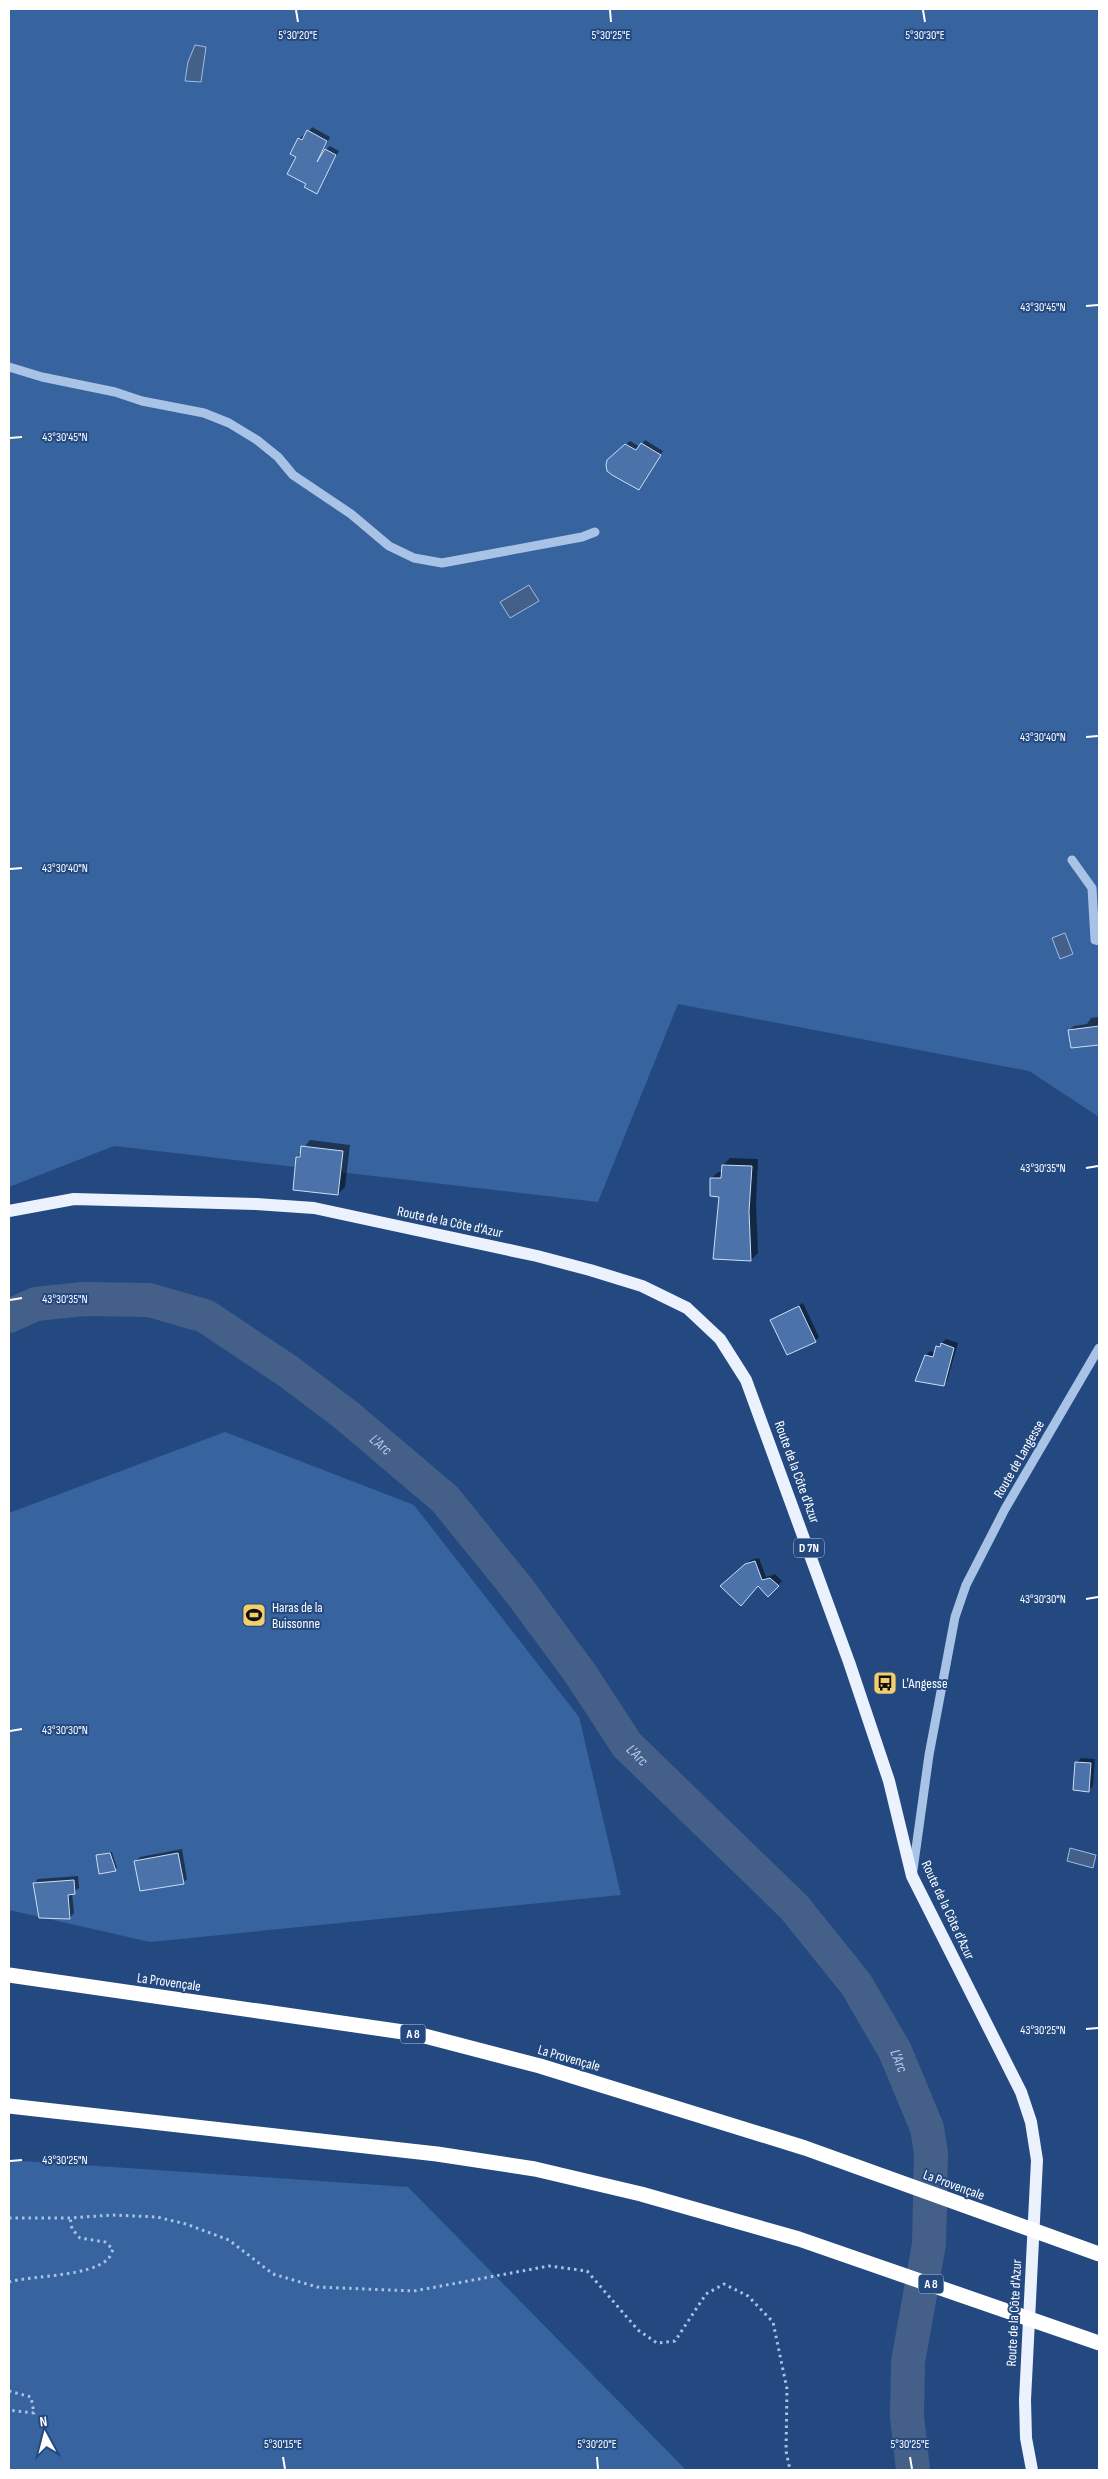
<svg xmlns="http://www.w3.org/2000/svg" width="1108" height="2479" viewBox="0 0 1108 2479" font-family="'Sofia Sans Condensed',sans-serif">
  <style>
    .green { fill: #37639e }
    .water { fill: #446088; stroke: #9dbee8 }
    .shadow { fill: #0007 }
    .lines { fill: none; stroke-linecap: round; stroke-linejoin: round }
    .river { stroke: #446088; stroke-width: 34 }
    .building { fill: #4b73a9; stroke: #ccdef5 }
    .path { stroke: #a9c3e7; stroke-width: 3; stroke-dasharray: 2.5 4; stroke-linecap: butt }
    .minor { stroke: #a9c3e7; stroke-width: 9 }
    .major { stroke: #ebf1fd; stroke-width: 12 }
    .highway { stroke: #fff; stroke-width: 15 }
    .ticks { fill: none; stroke: #fff; stroke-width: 2 }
    .labels { text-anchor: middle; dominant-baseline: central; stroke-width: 4; stroke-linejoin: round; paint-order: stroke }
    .shield { fill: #234980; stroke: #bdc8d9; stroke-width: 1 }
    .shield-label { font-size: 12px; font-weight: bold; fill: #fff }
    .street-label { font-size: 14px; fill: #fff; stroke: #234980 }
    .poi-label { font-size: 14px; fill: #fff; stroke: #234980; text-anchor: start }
    .water-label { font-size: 15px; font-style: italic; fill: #b4ceee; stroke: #234980 }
    .ticks-label { font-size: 12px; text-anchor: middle; fill: #fff; stroke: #234980; stroke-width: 4; stroke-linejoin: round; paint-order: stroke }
  </style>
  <rect width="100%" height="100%" fill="#234980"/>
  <!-- green -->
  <g class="green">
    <path d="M 9,9 L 1099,9 L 1099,1117 L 1029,1071 L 678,1004 L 598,1202 L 114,1146 L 9,1187 Z"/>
    <path d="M 225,1432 L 414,1505 L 579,1717 L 621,1895 L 150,1942 L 9,1910 L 9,1513 Z"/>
    <path d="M 9,2160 L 408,2187 L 686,2470 L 9,2470 Z"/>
  </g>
  <!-- water -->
  <g class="water">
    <path d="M 195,45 L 206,47 L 201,82 L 185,81 L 188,62 Z"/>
    <path d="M 529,585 L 539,601 L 510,618 L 500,602 Z"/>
    <path d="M 1065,933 L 1073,954 L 1060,959 L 1052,938 Z"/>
    <path d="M 1070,1848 L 1096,1855 L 1093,1868 L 1067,1861 Z"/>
  </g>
  <!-- shadow -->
  <g class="shadow">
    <path d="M 312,127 L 330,137 L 322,153 L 330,146 L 339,151 L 316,192 L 308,183 L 298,156 L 299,139 L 303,135 L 305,136 Z"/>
    <path d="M 645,440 L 663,451 L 642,485 L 612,456 L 630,441 L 640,447 Z"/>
    <path d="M 1099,1017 L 1099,1044 L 1072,1046 L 1069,1030 L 1074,1026 L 1087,1024 L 1091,1018 Z"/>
    <path d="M 310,1140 L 350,1145 L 345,1187 L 338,1194 L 297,1157 Z"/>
    <path d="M 730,1158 L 758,1159 L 756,1204 L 758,1253 L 751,1260 L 711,1179 L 718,1172 L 723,1172 L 723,1165 Z"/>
    <path d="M 803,1303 L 819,1337 L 815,1341 L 772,1320 Z"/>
    <path d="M 946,1339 L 958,1343 L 947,1381 L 943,1385 L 926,1355 L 930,1351 L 936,1353 L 937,1347 Z"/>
    <path d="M 759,1558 L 766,1577 L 775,1574 L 782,1581 L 768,1595 L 758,1585 L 726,1581 L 751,1560 Z"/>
    <path d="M 1081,1758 L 1095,1759 L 1093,1786 L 1088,1791 L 1077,1763 Z"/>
    <path d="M 182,1849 L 187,1879 L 183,1883 L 136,1861 L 140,1857 Z"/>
    <path d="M 112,1852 L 117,1868 L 115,1870 L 98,1855 Z"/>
    <path d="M 78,1876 L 79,1888 L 72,1893 L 74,1913 L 70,1918 L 40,1917 L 34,1884 L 38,1879 Z"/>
  </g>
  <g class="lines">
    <!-- river -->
    <path class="river" id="s1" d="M 9,1316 L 36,1304 L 84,1299 L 149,1300 L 205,1316 L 289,1372 L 346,1415 L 445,1499 L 518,1589 L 580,1673 L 627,1745 L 794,1907 L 856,1984 L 895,2051 L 927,2128 L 931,2153 L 929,2244 L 908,2362 L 907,2417 L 913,2470"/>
  </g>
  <!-- building -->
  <g class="building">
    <path d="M 307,130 L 327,141 L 317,162 L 325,149 L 336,155 L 317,194 L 304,187 L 306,184 L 287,174 L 296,157 L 290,154 L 298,138 L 302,140 Z"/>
    <path d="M 641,443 L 661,455 L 639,490 L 612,475 L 607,471 L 606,465 L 607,460 L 625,444 L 636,450 Z"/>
    <path d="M 1099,1026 L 1099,1045 L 1071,1048 L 1068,1030 Z"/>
    <path d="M 301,1146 L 343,1151 L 338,1195 L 293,1190 L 296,1157 L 300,1157 Z"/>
    <path d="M 722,1165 L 752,1166 L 749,1211 L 751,1261 L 713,1259 L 719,1197 L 710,1196 L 710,1178 L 721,1178 Z"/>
    <path d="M 799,1306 L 816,1342 L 787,1355 L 770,1320 Z"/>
    <path d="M 941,1343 L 954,1348 L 944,1386 L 915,1381 L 925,1355 L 933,1357 L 936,1346 L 940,1347 Z"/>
    <path d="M 755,1561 L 762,1580 L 770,1578 L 779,1586 L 768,1597 L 758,1586 L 741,1606 L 720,1586 L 745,1564 Z"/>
    <path d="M 1075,1762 L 1091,1763 L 1089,1792 L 1073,1790 Z"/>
    <path d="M 110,1853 L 116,1871 L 99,1874 L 96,1855 Z"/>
    <path d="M 178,1853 L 184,1884 L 140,1891 L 134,1861 Z"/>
    <path d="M 74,1880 L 75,1894 L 68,1895 L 70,1919 L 39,1918 L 33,1883 Z"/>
  </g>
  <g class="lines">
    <!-- path -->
    <g class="path">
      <path d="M 9,2218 L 70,2218 L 112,2215 L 157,2217 L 186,2224 L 229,2240 L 273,2274 L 317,2287 L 414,2291 L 549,2266 L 587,2271 L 638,2330 L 657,2343 L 675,2341 L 706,2294 L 724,2284 L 748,2296 L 773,2322 L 787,2389 L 786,2451 L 790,2470"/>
      <path d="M 9,2282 C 34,2275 89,2277 108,2259 C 110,2257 112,2252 113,2249 L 105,2242 L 80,2238 L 72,2229 L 70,2218"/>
      <path d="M 9,2391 L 31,2397 L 34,2413 L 9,2410"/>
    </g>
    <!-- minor -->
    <g class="minor">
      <path d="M 9,367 L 42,377 L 115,392 L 142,401 L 204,413 L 229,423 L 257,440 L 278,457 L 293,475 L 351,514 L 389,546 L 414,558 L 442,563 L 582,537 L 595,532"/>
      <path d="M 1072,860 L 1092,888 L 1095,940 L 1099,941"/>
      <path d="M 913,1870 L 929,1755 L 955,1617 L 966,1585 L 1005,1509 L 1099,1348"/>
    </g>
    <!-- major -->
    <path class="major" d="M 9,1211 L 74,1199 L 256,1204 L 314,1208 L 537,1256 L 590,1270 L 642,1286 L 687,1308 L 720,1339 L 746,1380 L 849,1662 L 889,1781 L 912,1876 L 1021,2092 L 1031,2122 L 1037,2160 L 1025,2400 L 1026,2438 L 1032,2470"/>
    <!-- highway -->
    <g class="highway">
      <path d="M 9,1975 L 417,2034 L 540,2066 L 805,2148 L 1099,2254"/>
      <path d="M 9,2106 L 437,2154 L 535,2169 L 641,2194 L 799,2239 L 1099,2343"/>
    </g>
  </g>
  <!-- ticks -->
  <path class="ticks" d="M 296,10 L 298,22M 610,10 L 611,22M 923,10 L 925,22M 1086,306 L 1098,305M 10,438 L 22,437M 1086,737 L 1098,736M 10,869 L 22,868M 1086,1168 L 1098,1166M 10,1300 L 22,1298M 1086,1599 L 1098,1597M 10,1731 L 22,1729M 1086,2029 L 1098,2028M 10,2161 L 22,2160M 283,2457 L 285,2469M 597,2457 L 598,2469M 910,2457 L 912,2469"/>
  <!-- icons -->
  <defs>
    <g id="stadium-square" transform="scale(1.25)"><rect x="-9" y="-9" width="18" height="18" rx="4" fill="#f2ce6c" stroke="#234980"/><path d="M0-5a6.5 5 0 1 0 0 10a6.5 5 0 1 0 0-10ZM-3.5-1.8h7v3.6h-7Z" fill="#111"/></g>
    <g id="bus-square" transform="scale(1.25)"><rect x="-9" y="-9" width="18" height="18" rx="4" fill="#f2ce6c" stroke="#234980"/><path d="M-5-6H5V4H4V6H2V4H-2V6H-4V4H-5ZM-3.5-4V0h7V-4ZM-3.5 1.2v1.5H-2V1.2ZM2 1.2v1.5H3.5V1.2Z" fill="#111"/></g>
  </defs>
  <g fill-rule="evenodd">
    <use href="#stadium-square" x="254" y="1615"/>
    <use href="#bus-square" x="885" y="1683"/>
  </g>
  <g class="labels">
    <!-- shield labels -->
    <g class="shield">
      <rect x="794" y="1538.5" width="30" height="19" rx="4"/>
      <rect x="400.5" y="2024.5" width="25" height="19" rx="4"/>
      <rect x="918.5" y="2274.5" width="25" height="19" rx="4"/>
    </g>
    <g class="shield-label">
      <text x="809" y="1548">D 7N</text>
      <text x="413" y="2034">A 8</text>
      <text x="931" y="2284">A 8</text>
    </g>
    <!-- street labels -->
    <g class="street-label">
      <text transform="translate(450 1222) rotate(12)">Route de la Côte d'Azur</text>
      <text transform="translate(1019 1459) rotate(-60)">Route de Langesse</text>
      <text transform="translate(797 1472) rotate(70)">Route de la Côte d'Azur</text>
      <text transform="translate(948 1910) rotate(65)">Route de la Côte d'Azur</text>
      <text transform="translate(169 1982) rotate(8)">La Provençale</text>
      <text transform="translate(569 2058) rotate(16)">La Provençale</text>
      <text transform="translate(954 2185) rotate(20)">La Provençale</text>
      <text transform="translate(1014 2313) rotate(-87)">Route de la Côte d'Azur</text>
    </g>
    <!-- poi labels -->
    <g class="poi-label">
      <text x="272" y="1607">Haras de la<tspan x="272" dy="16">Buissonne</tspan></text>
      <text x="902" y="1683">L'Angesse</text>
    </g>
    <!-- water labels -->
    <g class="water-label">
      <text stroke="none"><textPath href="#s1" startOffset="419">L'Arc</textPath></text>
      <text stroke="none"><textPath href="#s1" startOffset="824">L'Arc</textPath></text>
      <text stroke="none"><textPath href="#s1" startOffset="1229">L'Arc</textPath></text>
    </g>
  </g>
  <g class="ticks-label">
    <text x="298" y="39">5°30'20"E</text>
    <text x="611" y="39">5°30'25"E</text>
    <text x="925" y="39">5°30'30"E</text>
    <text x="1043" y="311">43°30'45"N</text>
    <text x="65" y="441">43°30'45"N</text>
    <text x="1043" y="741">43°30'40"N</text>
    <text x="65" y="872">43°30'40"N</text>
    <text x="1043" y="1172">43°30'35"N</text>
    <text x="65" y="1303">43°30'35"N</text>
    <text x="1043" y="1603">43°30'30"N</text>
    <text x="65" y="1734">43°30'30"N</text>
    <text x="1043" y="2034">43°30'25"N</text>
    <text x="65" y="2164">43°30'25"N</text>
    <text x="283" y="2448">5°30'15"E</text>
    <text x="597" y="2448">5°30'20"E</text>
    <text x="910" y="2448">5°30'25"E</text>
  </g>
  <!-- border -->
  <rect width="1108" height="2479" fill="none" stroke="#ffffff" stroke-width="20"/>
  <!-- north arrow -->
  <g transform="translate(45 2434) rotate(353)" stroke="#234980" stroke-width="4" paint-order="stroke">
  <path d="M0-4L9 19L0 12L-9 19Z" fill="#ffffff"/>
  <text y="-8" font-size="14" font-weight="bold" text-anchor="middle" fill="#ffffff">N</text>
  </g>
</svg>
